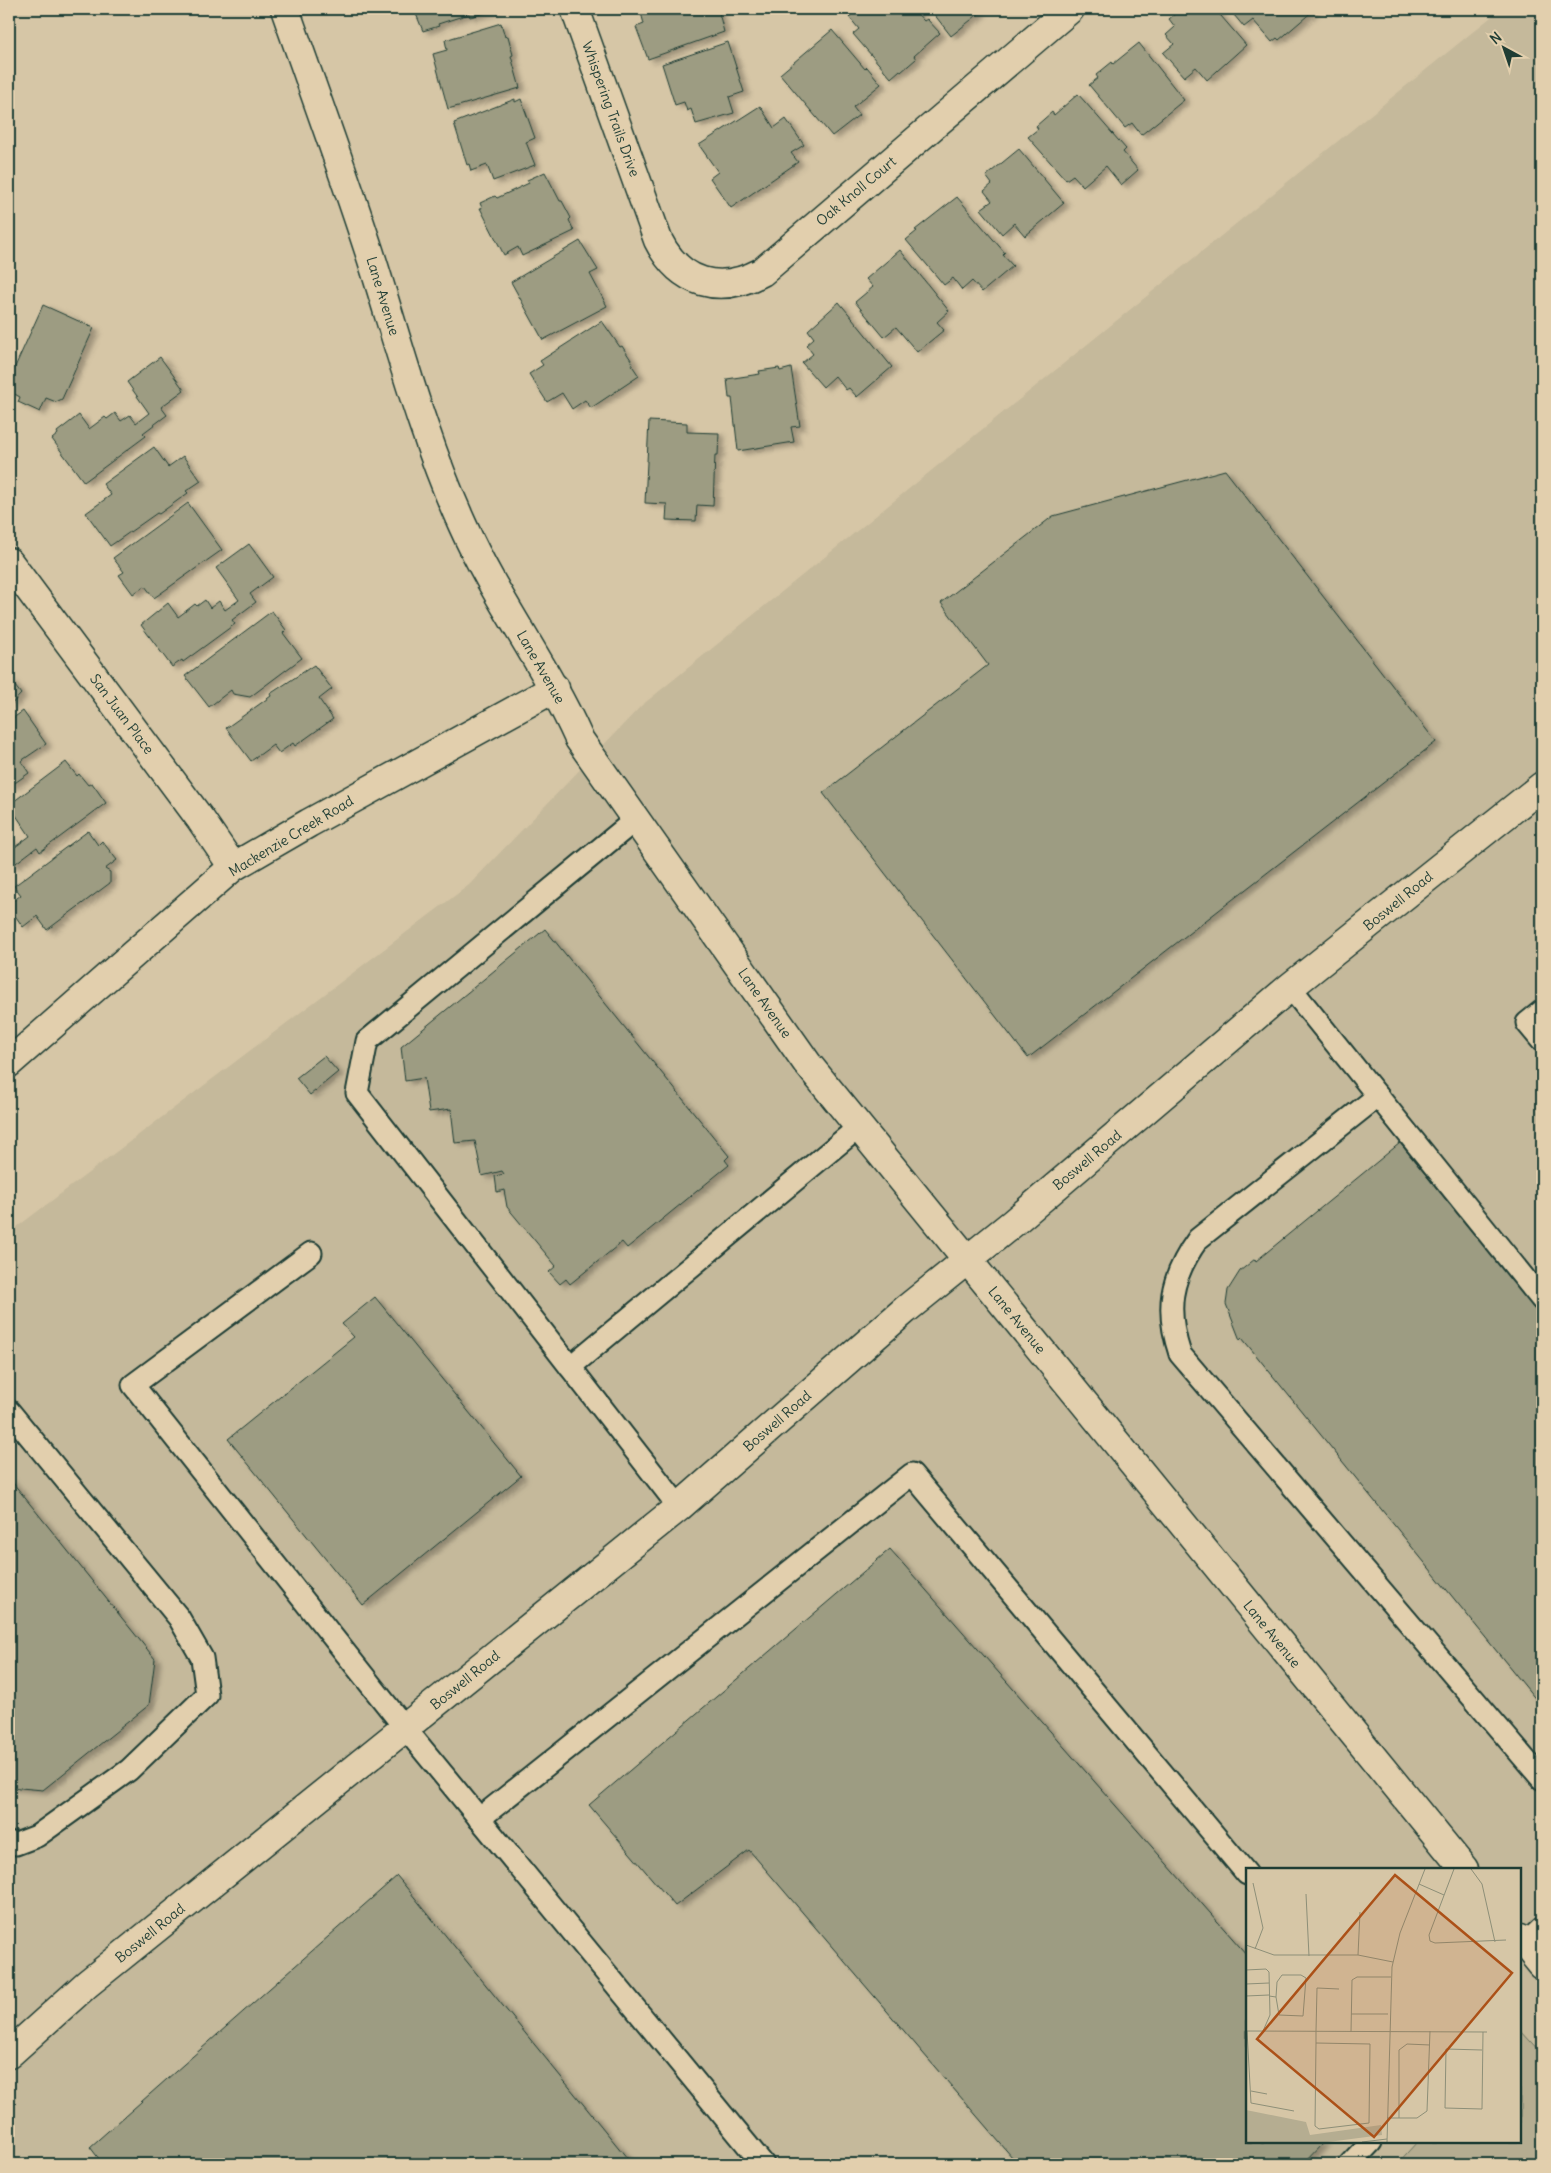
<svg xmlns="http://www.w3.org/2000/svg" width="1551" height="2173" viewBox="0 0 1551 2173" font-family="Delius,sans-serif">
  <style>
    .built { fill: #c5b99b; fill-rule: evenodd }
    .green { fill: #b5ad91; stroke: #6a7562 }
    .building { fill: #9d9c82; stroke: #1f3d34; filter: url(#shadow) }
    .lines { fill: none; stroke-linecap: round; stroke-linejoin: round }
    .lane-casing { stroke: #1f3d34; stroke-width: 25 }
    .street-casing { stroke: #1f3d34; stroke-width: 31 }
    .secondary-casing { stroke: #1f3d34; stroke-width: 31 }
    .lane { stroke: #e2cfad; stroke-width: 21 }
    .street { stroke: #e2cfad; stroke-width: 28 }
    .secondary { stroke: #e2cfad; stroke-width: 28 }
    .labels { text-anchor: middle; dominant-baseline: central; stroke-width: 4.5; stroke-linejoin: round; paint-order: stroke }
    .street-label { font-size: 14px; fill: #1f3d34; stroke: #e2cfad }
    .inset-road { fill: none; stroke: #8d8f78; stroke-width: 1 }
    .view { fill: #ac5118; fill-opacity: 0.15; stroke: #ac5118; stroke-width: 2.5 }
    .inset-edge { fill: none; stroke: #1f3d34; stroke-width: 2.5 }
  </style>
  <defs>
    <filter id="shadow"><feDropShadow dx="5.5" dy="3" stdDeviation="2.5" flood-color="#0004"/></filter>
  </defs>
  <rect width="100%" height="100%" fill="#d6c6a6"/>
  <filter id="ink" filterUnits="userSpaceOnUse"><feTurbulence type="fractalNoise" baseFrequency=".02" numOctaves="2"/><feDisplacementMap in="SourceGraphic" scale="10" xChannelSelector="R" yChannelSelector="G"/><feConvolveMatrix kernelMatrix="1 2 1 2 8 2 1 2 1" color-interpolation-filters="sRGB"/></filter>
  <g filter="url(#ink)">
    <!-- built -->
    <path class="built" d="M 1501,9 L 1542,9 L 1542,2164 L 9,2164 L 9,1233 L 469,885 L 641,706 ZM 1247,1869 L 1520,1869 L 1520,2142 L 1247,2142 Z"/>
    <!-- green -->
    <path class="green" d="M 1520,2030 L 1542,2054 L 1542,2161 L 1540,2164 L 1397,2164 L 1417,2142 L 1520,2142 Z"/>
    <!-- building -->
    <g class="building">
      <path d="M 414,9 L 492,9 L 493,11 L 470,17 L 469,14 L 438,24 L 439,26 L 423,31 Z"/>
      <path d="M 640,9 L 718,9 L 724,32 L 648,59 L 636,27 L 644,24 Z"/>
      <path d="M 858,9 L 913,9 L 924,21 L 927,19 L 940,33 L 914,56 L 916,59 L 901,72 L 900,70 L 891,78 L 853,34 L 859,29 L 849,17 Z"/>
      <path d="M 930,9 L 978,9 L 981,12 L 951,36 Z"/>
      <path d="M 1181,9 L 1215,9 L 1246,45 L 1207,80 L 1196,67 L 1184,77 L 1163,53 L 1174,44 L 1166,35 L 1175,27 L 1169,19 Z"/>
      <path d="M 1229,9 L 1313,9 L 1314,10 L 1279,40 L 1277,38 L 1272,42 L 1253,20 L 1244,27 Z"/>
      <path d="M 501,23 L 505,37 L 508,36 L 513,55 L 511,56 L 520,88 L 448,109 L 433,54 L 447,50 L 445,40 Z"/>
      <path d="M 832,30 L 865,69 L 867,67 L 881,84 L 853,107 L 859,115 L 832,136 L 780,74 Z"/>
      <path d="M 728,42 L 744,92 L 729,97 L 734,113 L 696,124 L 691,109 L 687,111 L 684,102 L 675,105 L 662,64 Z"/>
      <path d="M 1139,43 L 1184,100 L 1141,135 L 1132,123 L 1125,128 L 1089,85 L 1098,78 L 1096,75 L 1112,62 L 1113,64 Z"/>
      <path d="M 1078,94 L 1126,149 L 1123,152 L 1138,170 L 1121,185 L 1106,166 L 1083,186 L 1073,175 L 1066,180 L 1028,137 L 1038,129 L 1036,126 L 1052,112 L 1054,115 Z"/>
      <path d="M 515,99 L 515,102 L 521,99 L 535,138 L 526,142 L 535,165 L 493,181 L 487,165 L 471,171 L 469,164 L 467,165 L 454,123 Z"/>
      <path d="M 760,106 L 774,128 L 786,119 L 804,145 L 791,153 L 798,162 L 731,208 L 710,178 L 718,172 L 699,145 Z"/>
      <path d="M 1019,149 L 1064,203 L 1025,236 L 1014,223 L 1002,234 L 981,209 L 992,201 L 984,191 L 992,184 L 986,176 Z"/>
      <path d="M 545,172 L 560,201 L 562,201 L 571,218 L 569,220 L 574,231 L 522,256 L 518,247 L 504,255 L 480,208 L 482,208 L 480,203 L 495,196 L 497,198 L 529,183 L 527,180 Z"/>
      <path d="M 957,197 L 1005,253 L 1003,255 L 1013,266 L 982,292 L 972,281 L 962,290 L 953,278 L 944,285 L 906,240 L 917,231 L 915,230 Z"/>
      <path d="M 580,241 L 598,270 L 590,274 L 607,306 L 543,340 L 511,282 Z"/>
      <path d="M 900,250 L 949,311 L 937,322 L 944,330 L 917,352 L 896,327 L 884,337 L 855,302 L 873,287 L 866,279 Z"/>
      <path d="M 839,302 L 892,367 L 857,397 L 849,388 L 846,390 L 835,376 L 823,387 L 802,363 L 813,354 L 806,345 L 814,338 L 808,330 Z"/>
      <path d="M 43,305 L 94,328 L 62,399 L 56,402 L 46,398 L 40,412 L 18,402 L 20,397 L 9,391 L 9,380 Z"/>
      <path d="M 602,321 L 620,347 L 622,346 L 633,363 L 631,364 L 639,376 L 591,408 L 585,400 L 572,409 L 562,393 L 547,402 L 529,374 L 543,365 L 540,361 Z"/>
      <path d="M 160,357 L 184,390 L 161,407 L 167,415 L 143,433 L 146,436 L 84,482 L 52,439 L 58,434 L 57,432 L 79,415 L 89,429 L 105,417 L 107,419 L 115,413 L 121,421 L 130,415 L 136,423 L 149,413 L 127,382 Z"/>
      <path d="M 779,368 L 780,371 L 791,368 L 800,426 L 791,427 L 794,442 L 738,451 L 732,398 L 729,398 L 727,379 L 760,374 L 759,371 Z"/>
      <path d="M 649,421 L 687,423 L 687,432 L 719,433 L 718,455 L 715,455 L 713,506 L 697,505 L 696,521 L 666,520 L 667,504 L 645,503 Z"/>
      <path d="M 154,447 L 168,467 L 183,456 L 201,481 L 186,491 L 188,493 L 159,514 L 157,513 L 110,546 L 86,513 L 111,495 L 103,484 Z"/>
      <path d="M 1225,470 L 1436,742 L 1028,1058 L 823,793 L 988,665 L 941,603 L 1053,516 Z"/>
      <path d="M 188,503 L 222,550 L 154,598 L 145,586 L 133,594 L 119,575 L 124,572 L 113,558 Z"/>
      <path d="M 249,544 L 273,577 L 250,594 L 256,602 L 232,620 L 235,624 L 183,662 L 182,660 L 172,667 L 141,625 L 168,603 L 178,617 L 195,604 L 197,606 L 205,600 L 210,608 L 219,601 L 225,610 L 239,600 L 216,568 Z"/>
      <path d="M 272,611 L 286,630 L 283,633 L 302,658 L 250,697 L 233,694 L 231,690 L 209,707 L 185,676 Z"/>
      <path d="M 314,665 L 332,689 L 319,699 L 333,719 L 295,746 L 293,743 L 279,753 L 273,745 L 251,761 L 226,728 L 271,696 L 270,694 Z"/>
      <path d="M 9,678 L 21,694 L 9,707 Z"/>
      <path d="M 23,711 L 46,744 L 21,761 L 29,773 L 9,787 L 9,721 Z"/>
      <path d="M 66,762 L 77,776 L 79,774 L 88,785 L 92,783 L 106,803 L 40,852 L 37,847 L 12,866 L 9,862 L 9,838 L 15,847 L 30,836 L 9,805 Z"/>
      <path d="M 88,831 L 98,845 L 102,841 L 117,860 L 105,869 L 110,872 L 110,883 L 47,930 L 37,916 L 23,927 L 9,907 L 9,904 L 21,895 L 14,886 Z"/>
      <path d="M 545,929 L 729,1156 L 725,1160 L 729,1165 L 627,1248 L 622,1242 L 570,1284 L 566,1279 L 560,1284 L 549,1272 L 556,1266 L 507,1207 L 504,1190 L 497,1192 L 495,1176 L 504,1174 L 502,1171 L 482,1176 L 475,1141 L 455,1143 L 451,1109 L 429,1112 L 424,1078 L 405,1081 L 401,1047 Z"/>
      <path d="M 324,1056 L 338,1072 L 310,1095 L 296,1078 Z"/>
      <path d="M 1400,1143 L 1542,1318 L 1542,1707 L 1242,1338 L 1240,1340 L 1226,1304 L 1228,1290 L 1240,1271 L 1255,1259 L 1256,1261 Z"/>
      <path d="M 375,1297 L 521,1476 L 363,1605 L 228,1439 L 354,1337 L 342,1324 Z"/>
      <path d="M 9,1478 L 155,1659 L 149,1705 L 43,1790 L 9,1787 Z"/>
      <path d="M 890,1549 L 1247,1955 L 1247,2142 L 1324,2142 L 1303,2164 L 1018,2164 L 749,1850 L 675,1906 L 589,1805 Z"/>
      <path d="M 397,1876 L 632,2164 L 103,2164 L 90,2147 Z"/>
    </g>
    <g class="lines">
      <!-- lane casing -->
      <g class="lane-casing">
        <g id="lane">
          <path d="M 635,820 L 367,1041 L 357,1093 L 679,1507"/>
          <path d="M 1290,987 L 1542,1300"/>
          <path d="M 1542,1011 L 1527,1023 L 1542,1041"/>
          <path d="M 1378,1096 L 1198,1239 C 1170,1278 1165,1309 1180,1354 L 1542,1779"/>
          <path d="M 311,1253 L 133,1385 L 405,1728 L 763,2164"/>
          <path d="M 570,1367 L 859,1127"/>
          <path d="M 9,1411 L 179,1618 L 202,1658 L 207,1695 L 129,1770 L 37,1836 L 16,1844 L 9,1842"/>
          <path d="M 479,1819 L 912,1474 L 1247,1874"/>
          <path d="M 1525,1944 L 1542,1928"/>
          <path d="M 1350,2164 L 1371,2142"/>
        </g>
      </g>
      <!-- street casing -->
      <g class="street-casing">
        <g id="street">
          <path d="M 575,9 L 658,240 C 680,284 719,295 762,272 L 1070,9"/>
          <path d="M 9,562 L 201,820 L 233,867"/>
        </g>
      </g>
      <!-- secondary casing -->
      <g class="secondary-casing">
        <g id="secondary">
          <path d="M 285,9 C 314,92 345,176 372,260 C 400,349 424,441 463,526 C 496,600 546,665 579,739 L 807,1063 L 1464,1869"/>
          <path d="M 9,1063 L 233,867 L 309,823 L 555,688"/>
          <path d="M 1520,1938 L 1542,1965"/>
          <path d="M 9,2054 L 87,1984 L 679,1507 L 905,1310 L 1013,1223 L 1290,987 L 1542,786"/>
        </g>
      </g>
      <!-- lane -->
      <use href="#lane" class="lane"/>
      <!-- street -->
      <use href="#street" class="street"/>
      <!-- secondary -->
      <use href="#secondary" class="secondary"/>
    </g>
  </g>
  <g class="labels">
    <!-- street labels -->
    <g class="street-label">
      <text transform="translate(611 109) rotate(70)">Whispering Trails Drive</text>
      <text transform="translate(856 191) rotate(-40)">Oak Knoll Court</text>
      <text transform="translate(383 296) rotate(73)">Lane Avenue</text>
      <text transform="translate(541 667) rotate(60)">Lane Avenue</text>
      <text transform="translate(122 714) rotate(53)">San Juan Place</text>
      <text transform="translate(291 836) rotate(-31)">Mackenzie Creek Road</text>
      <text transform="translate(1398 901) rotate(-39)">Boswell Road</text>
      <text transform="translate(765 1003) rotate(55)">Lane Avenue</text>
      <text transform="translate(1087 1160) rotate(-40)">Boswell Road</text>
      <text transform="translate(1017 1320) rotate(51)">Lane Avenue</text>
      <text transform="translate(777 1421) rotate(-41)">Boswell Road</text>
      <text transform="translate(1272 1634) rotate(51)">Lane Avenue</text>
      <text transform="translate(465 1680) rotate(-39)">Boswell Road</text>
      <text transform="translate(150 1933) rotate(-39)">Boswell Road</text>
    </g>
  </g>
  <!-- overview -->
  <g transform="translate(1246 1868)">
    <rect width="275" height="275" fill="#d6c6a6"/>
    <path d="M 0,242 L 60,254 L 64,267 L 135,257 L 136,267 L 82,274 L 0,274 Z" fill="#b5ad91"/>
    <path class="inset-road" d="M 208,1 L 183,67 L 184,73 L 189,75 L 260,72M 225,1 L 236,16 L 249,74M 7,15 L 17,60 L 9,81M 173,16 L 198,27M 60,26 L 63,88M 0,77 L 28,87 L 112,87 L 147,94M 112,87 L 114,44M 0,102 L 20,101 L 23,104 L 24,147 L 17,163M 0,116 L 23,115M 0,128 L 23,127M 23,128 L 30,129 L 33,147 L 57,148 L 60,110 L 55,107 L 36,107 L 31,114 L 30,129M 105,146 L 142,146M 0,163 L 241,164M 1,163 L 5,235 L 48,243M 105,164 L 106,112 L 111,109 L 145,109M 70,175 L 124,176 L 123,255 L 73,261 L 69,258 L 70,175 L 70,163 L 71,120 L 93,121M 236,182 L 200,181 L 199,240 L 236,241 L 237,164M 5,223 L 21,226M 141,250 L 171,250 L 181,243 L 184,163M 153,250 L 153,182 L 161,176 L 184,177M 116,274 L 141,271M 141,274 L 146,99 L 154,65 L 179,1"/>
    <path class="view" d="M 149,7 L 266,105 L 128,269 L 11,171 Z"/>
    <rect width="275" height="275" class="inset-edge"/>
  </g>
  <!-- margin -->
  <rect width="1551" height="2173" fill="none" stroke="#e2cfad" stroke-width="30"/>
  <rect x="15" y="15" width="1521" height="2143" fill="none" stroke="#1f3d34" stroke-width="2" filter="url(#ink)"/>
  <!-- north arrow -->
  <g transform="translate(1504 48) rotate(320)" stroke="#e2cfad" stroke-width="4" paint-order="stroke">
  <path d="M0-4L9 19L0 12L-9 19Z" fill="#1f3d34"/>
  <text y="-8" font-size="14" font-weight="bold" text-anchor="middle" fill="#1f3d34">N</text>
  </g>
</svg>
